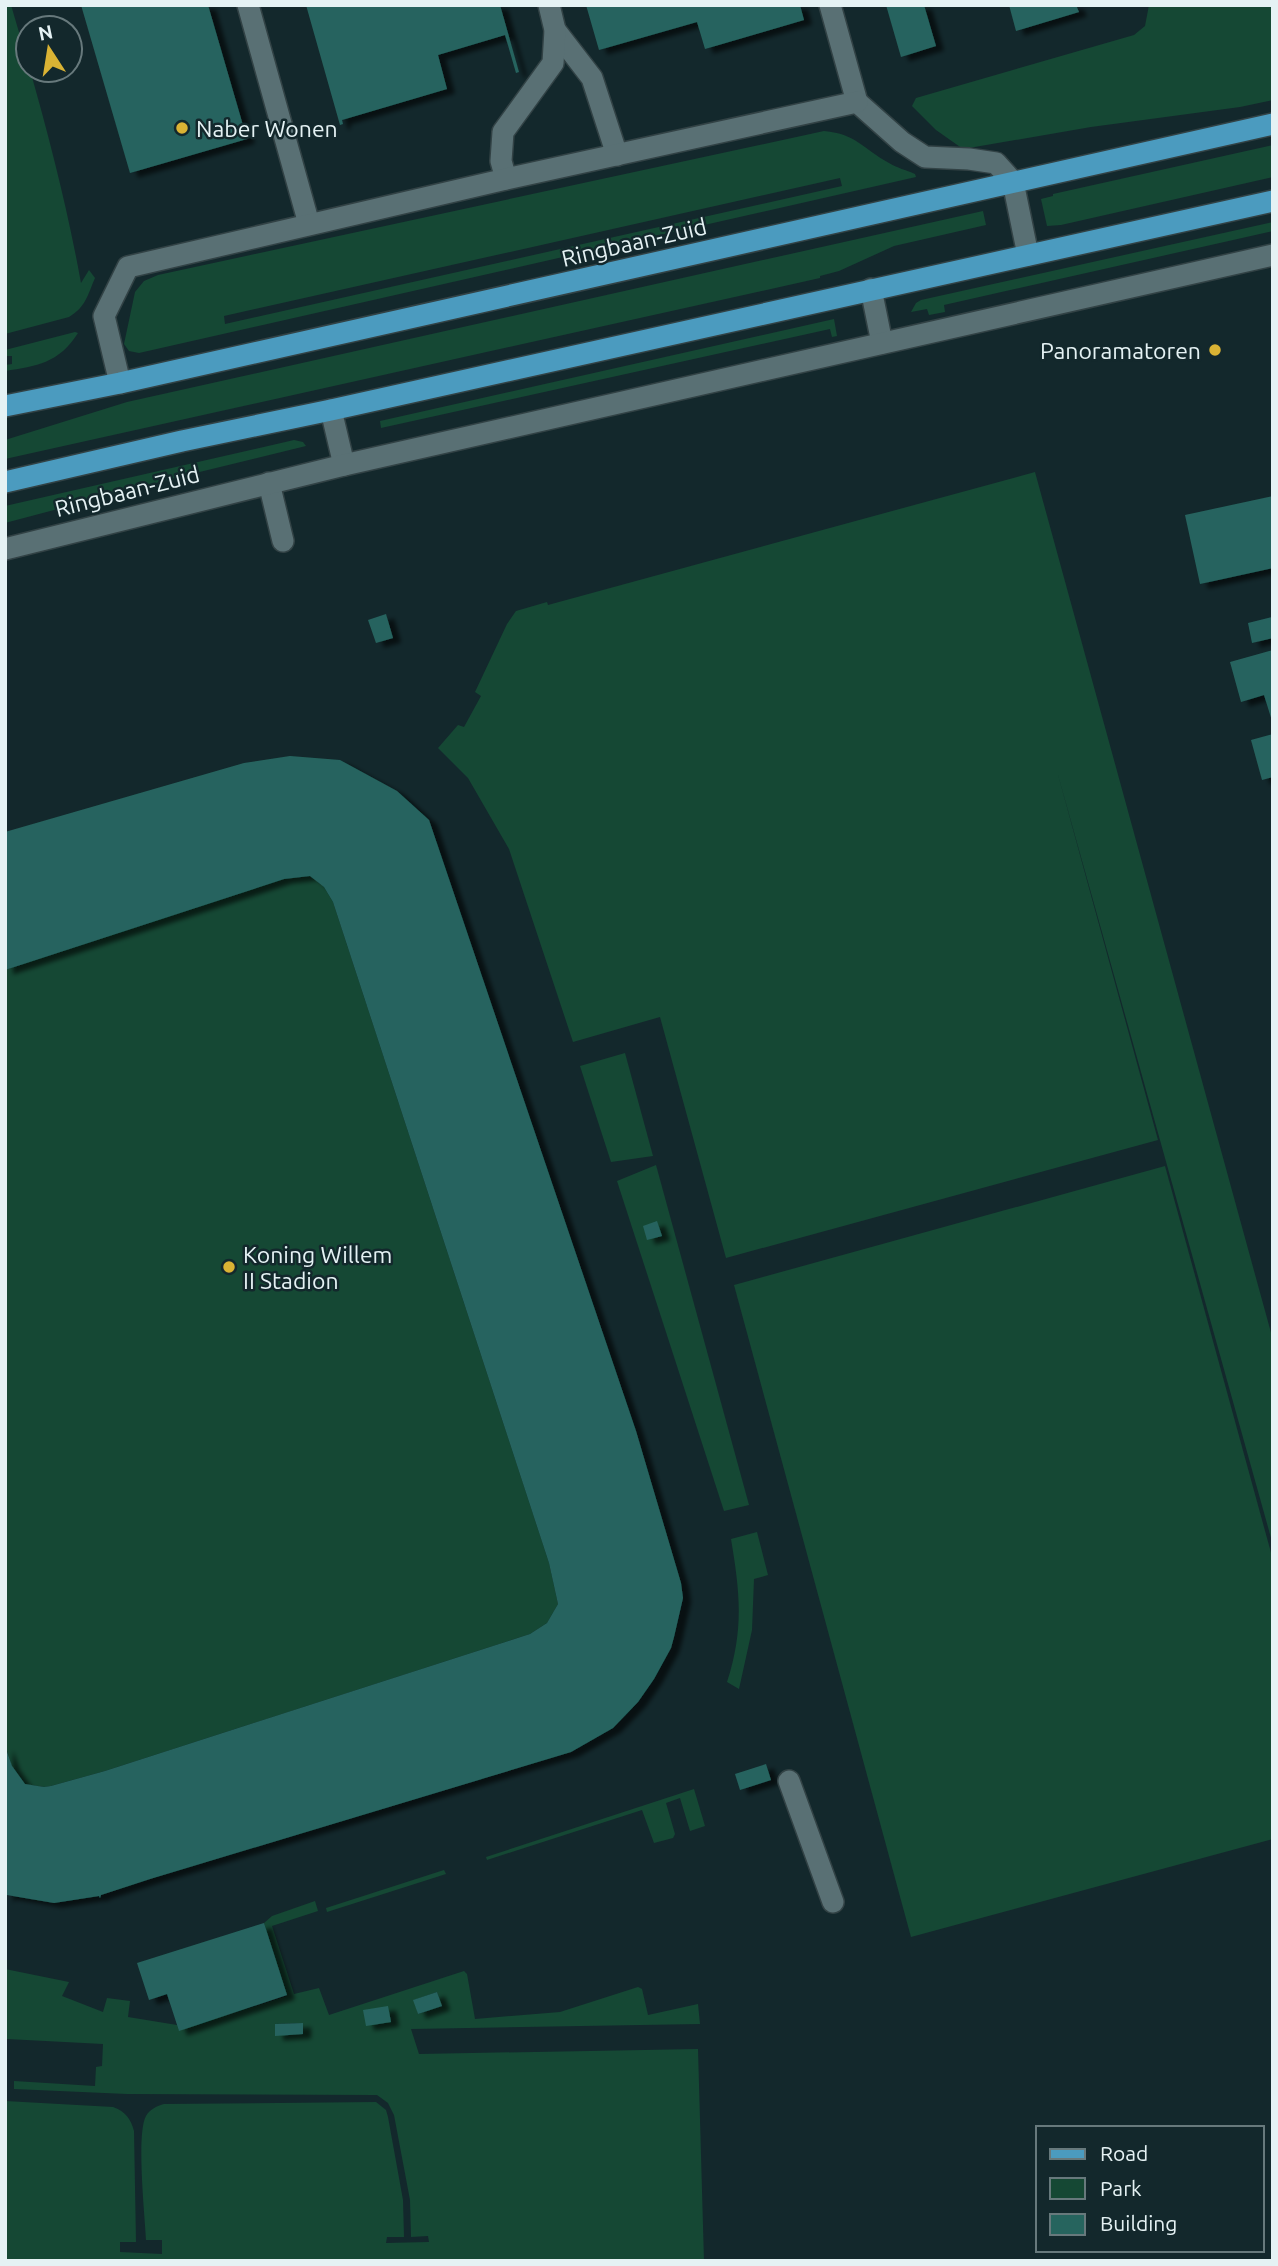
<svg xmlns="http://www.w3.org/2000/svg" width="1278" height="2266" viewBox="0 0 1278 2266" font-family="Ubuntu,sans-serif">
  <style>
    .green { fill: #154834; fill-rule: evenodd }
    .building { fill: #26645e; filter: url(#shadow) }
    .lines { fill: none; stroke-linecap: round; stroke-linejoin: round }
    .minor-casing { stroke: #324245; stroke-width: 24 }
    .major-casing { stroke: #324245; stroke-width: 24 }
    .minor { stroke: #597074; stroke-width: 21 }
    .major { stroke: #4b9bbf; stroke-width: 21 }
    .poi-dot { fill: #dab334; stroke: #13282c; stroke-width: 2.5 }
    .labels { text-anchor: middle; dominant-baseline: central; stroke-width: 5; stroke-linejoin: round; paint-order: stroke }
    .poi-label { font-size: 23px; fill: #e5f2f4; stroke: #13282c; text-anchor: start }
    .street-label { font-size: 23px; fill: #e5f2f4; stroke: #13282c }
  </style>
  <defs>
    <filter id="shadow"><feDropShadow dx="8" dy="4.5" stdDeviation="2" flood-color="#0009"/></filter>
  </defs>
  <rect width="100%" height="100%" fill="#13282c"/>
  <!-- green -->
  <g class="green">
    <path d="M 5,5 L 11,5 L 28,63 L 28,70 L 30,70 C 50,140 68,211 81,283 L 89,270 L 95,278 C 88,294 86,307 69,317 L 5,334 Z"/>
    <path d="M 1149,5 L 1273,5 L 1273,100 L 1240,107 L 1091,127 L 963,149 L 936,130 L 912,106 L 916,98 L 1134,35 L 1145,26 Z"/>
    <path d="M 824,131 C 857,134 863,149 889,163 C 897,168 906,170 915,174 L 916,177 L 139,353 L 129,351 L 124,344 L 135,292 L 144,281 L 158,275 ZM 840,178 L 842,186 L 225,324 L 224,316 Z"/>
    <path d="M 1273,145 L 1273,177 L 1061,225 L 1047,226 L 1041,199 L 1053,196 L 1053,194 Z"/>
    <path d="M 983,211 L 986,225 L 894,246 L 839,271 L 820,276 L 820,278 L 5,459 L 5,440 L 127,402 Z"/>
    <path d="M 1273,222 L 1273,231 L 944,305 L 945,312 L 929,315 L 927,309 L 911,312 L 916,303 L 921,300 Z"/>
    <path d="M 834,319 L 837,336 L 832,337 L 830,329 L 381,428 L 380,421 Z"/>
    <path d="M 75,332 L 78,333 C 59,363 37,366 5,371 L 5,365 L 12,364 L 12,356 L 5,356 L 5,350 Z"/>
    <path d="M 294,440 L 303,442 L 306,446 L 175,478 L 5,523 L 5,506 Z"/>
    <path d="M 1035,472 L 1273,1340 L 1273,1545 L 1057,771 L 1158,1140 L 726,1258 L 660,1017 L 573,1042 L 509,849 L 468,778 L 438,748 L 458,725 L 464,727 L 481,696 L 475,692 L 507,624 L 516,611 L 547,602 L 548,605 Z"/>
    <path d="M 310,876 L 324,887 L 333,902 L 549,1563 L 558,1604 L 547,1623 L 530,1634 L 105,1771 L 51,1786 L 44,1787 L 25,1784 L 12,1766 L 5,1745 L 5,970 L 284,879 Z"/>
    <path d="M 625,1053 L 653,1156 L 611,1162 L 580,1066 Z"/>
    <path d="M 656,1165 L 749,1505 L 724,1511 L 617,1181 Z"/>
    <path d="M 1165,1166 L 1273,1560 L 1273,1839 L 911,1937 L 734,1285 Z"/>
    <path d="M 757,1532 L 768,1575 L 754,1579 L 752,1630 L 739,1689 L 727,1682 C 744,1629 740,1593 731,1539 Z"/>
    <path d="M 694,1789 L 705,1826 L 690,1831 L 680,1798 L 666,1803 L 675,1834 L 673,1838 L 654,1843 L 642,1810 L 487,1860 L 486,1857 Z"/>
    <path d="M 444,1870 L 446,1874 L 327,1912 L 326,1908 Z"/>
    <path d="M 315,1901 L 318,1911 L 272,1926 L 294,1994 L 319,1988 L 329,2015 L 464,1971 L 467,1974 L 475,2019 L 560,2012 L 638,1987 L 642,1989 L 648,2015 L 698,2004 L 700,2024 L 411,2029 L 419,2054 L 698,2049 L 704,2261 L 5,2261 L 5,2101 L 113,2107 C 125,2111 131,2119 134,2131 L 136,2242 L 120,2242 L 120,2252 L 162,2254 L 162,2240 L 146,2240 C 145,2216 136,2134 146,2116 C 150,2109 157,2106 164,2104 L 376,2102 L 386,2110 L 388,2117 L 403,2200 L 404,2237 L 387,2237 L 386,2243 L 429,2242 L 428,2236 L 411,2237 L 410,2200 L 394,2115 L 388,2103 L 377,2095 L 127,2094 L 14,2089 L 14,2081 L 95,2086 L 96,2067 L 102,2066 L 103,2044 L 7,2039 L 5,2049 L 5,1969 L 69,1982 L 62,1996 L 103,2012 L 107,1998 L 130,2001 L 128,2017 L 177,2025 L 179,2030 L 287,1996 L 264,1923 L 272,1916 ZM 437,1992 L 442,2006 L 418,2014 L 414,2000 ZM 303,2023 L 303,2034 L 276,2035 L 275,2024 Z"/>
  </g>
  <!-- building -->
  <g class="building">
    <path d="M 81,5 L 208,5 L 247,139 L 130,173 Z"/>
    <path d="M 306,5 L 500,5 L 519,72 L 516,73 L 505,35 L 438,55 L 447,89 L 342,120 L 343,124 L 340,125 Z"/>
    <path d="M 586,5 L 800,5 L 804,20 L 705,49 L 697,22 L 599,50 Z"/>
    <path d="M 886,5 L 924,5 L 936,46 L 901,57 Z"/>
    <path d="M 1009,5 L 1076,5 L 1079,12 L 1016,31 Z"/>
    <path d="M 1273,496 L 1273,568 L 1200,584 L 1185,515 Z"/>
    <path d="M 386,614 L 393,638 L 376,643 L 368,620 Z"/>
    <path d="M 1272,617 L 1273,638 L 1252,643 L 1248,623 Z"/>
    <path d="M 1273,650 L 1273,721 L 1272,721 L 1264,695 L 1241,702 L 1230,662 Z"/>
    <path d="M 1273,734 L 1273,777 L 1262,780 L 1251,740 Z"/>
    <path d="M 290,756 L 340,760 L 397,791 L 429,820 L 636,1431 L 681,1583 L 683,1598 L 674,1637 L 671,1648 L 654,1679 L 638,1702 L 613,1728 L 571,1752 L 150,1879 L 101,1895 L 100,1898 L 99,1896 L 54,1903 L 7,1895 L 5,1899 L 5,1746 L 12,1766 L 25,1784 L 44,1787 L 51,1786 L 105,1771 L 530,1634 L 547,1623 L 558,1604 L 549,1563 L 333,902 L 324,887 L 310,876 L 284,879 L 5,970 L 5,832 L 244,763 Z"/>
    <path d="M 657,1221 L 662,1236 L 647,1240 L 643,1226 Z"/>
    <path d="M 766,1764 L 771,1780 L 740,1790 L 735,1774 Z"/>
    <path d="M 264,1923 L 287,1995 L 179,2031 L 167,1994 L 149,2000 L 137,1963 Z"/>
    <path d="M 437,1992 L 442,2006 L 418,2014 L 413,2000 Z"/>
    <path d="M 388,2006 L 391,2022 L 366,2026 L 363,2010 Z"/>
    <path d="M 303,2023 L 303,2034 L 275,2036 L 275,2024 Z"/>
  </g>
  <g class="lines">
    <!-- minor casing -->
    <g class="minor-casing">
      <g id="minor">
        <path d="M 248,5 L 309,224"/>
        <path d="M 830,5 L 857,102"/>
        <path d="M 555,30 L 592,78 L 617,155"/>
        <path d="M 857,102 L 902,142 L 925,157 L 969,159 L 996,163 L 1013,182 L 1028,255"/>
        <path d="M 506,179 L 501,161 L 503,132 L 553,63 L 555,30 L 549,5"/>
        <path d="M 871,289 L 882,343"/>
        <path d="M 120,383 L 104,316 L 128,267 L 506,179 L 857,102"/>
        <path d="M 331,410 L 344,465"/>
        <path d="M 269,483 L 283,541"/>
        <path d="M 5,549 L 344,465 L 1273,255"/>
        <path d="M 789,1781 L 833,1902"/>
      </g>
    </g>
    <!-- major casing -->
    <g class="major-casing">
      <g id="major">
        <path d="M 5,406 L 120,383 L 1273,124"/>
        <path d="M 5,482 L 182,441 L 331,410 L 1273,201"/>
      </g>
    </g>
    <!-- minor -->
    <use href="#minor" class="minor"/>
    <!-- major -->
    <use href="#major" class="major"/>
  </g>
  <!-- markers -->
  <g class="poi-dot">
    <circle cx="182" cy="128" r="7"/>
    <circle cx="1215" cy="350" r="7"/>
    <circle cx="229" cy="1267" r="7"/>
  </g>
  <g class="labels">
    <!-- poi labels -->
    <g class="poi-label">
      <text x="196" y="128">Naber Wonen</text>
      <text x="1201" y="350" text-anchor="end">Panoramatoren</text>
      <text x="243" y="1254">Koning Willem<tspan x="243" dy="26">II Stadion</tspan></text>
    </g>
    <!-- street labels -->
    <g class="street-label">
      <text transform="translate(634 242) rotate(-13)">Ringbaan-Zuid</text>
      <text transform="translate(127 491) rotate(-14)">Ringbaan-Zuid</text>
    </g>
  </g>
  <!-- border -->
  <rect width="1278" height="2266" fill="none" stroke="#e5f2f4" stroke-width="14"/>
  <!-- legend -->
  <rect x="1036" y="2126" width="228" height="126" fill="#13282c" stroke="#67797c" stroke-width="2"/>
  <rect x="1050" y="2149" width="35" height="10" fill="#4b9bbf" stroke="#67797c" stroke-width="2"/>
  <text x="1100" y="2161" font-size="21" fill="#e5f2f4">Road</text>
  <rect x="1050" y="2178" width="35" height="21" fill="#154834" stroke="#67797c" stroke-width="2"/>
  <text x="1100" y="2196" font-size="21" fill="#e5f2f4">Park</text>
  <rect x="1050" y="2214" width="35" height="21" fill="#26645e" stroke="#67797c" stroke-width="2"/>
  <text x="1100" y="2231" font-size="21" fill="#e5f2f4">Building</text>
  <!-- north arrow -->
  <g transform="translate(49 49) rotate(348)"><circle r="33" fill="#13282c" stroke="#67797c" stroke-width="2"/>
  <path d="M0-5L12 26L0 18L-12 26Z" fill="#dab334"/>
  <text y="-10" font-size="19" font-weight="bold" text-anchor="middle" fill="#e5f2f4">N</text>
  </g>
</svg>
